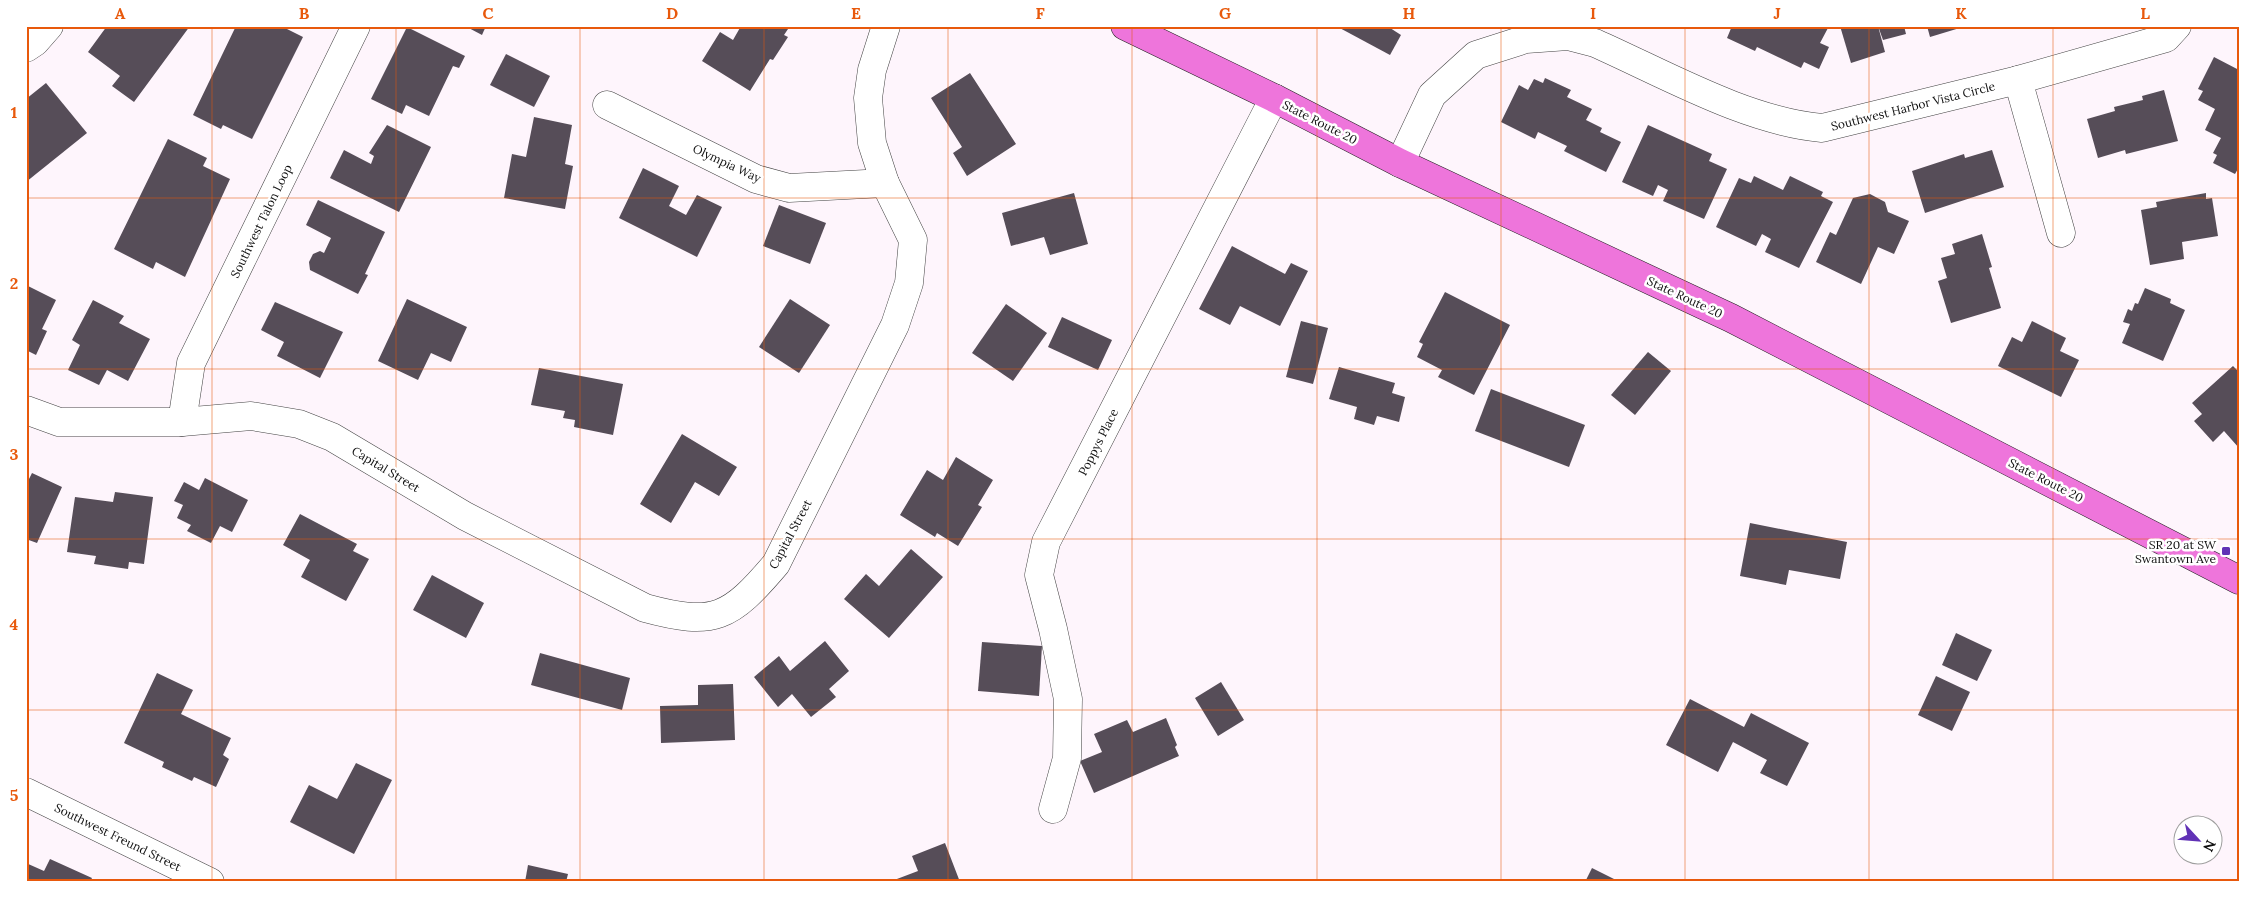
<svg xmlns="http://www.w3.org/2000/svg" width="2265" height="908" viewBox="0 0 2265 908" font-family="Lora,serif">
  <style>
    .building { fill: #564d58 }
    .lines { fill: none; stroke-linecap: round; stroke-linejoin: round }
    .minor-casing { stroke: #434343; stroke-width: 29 }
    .primary-casing { stroke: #212121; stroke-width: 29 }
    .minor { stroke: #fff; stroke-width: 28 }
    .primary { stroke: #ee75db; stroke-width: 28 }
    .grid { fill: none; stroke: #e8590c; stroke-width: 1; stroke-opacity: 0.55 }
    .poi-dot { fill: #6132b6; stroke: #fff; stroke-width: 2 }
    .labels { text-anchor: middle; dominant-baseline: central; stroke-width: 5; stroke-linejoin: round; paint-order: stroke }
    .street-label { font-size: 12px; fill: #101010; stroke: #fff }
    .poi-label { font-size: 12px; fill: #101010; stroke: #fff; text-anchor: end }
    .neatline { fill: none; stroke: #e8590c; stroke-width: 2 }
    .grid-label { font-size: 16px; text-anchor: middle; font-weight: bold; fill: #e8590c }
  </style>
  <rect width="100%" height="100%" fill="#fef5fc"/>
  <!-- building -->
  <g class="building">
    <path d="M 107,26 L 190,26 L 134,102 L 112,86 L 120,76 L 88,52 Z"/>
    <path d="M 236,26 L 281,26 L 303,37 L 252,139 L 223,125 L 221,129 L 193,115 Z"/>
    <path d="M 465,26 L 486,26 L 482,35 Z"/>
    <path d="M 741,26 L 790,26 L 784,35 L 788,37 L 773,60 L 770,59 L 750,91 L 702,61 L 720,32 L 733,40 Z"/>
    <path d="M 1336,26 L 1387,26 L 1401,35 L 1390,55 Z"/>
    <path d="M 1732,26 L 1825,26 L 1828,28 L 1820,43 L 1829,47 L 1819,69 L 1804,62 L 1801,68 L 1757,47 L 1755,51 L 1727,38 Z"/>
    <path d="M 1840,26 L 1878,26 L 1885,52 L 1851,63 Z"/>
    <path d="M 1878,26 L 1904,26 L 1906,34 L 1883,40 Z"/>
    <path d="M 1927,26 L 1963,26 L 1963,27 L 1930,37 Z"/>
    <path d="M 407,27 L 465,56 L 459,68 L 453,66 L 429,116 L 406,105 L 402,114 L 371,99 Z"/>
    <path d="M 506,54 L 550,76 L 534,107 L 490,85 Z"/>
    <path d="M 2214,57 L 2239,70 L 2239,167 L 2235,174 L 2213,163 L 2217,155 L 2213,153 L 2221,138 L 2205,130 L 2215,109 L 2198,100 L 2203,91 L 2198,89 Z"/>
    <path d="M 970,73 L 1016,144 L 967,176 L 953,153 L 962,147 L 931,98 Z"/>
    <path d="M 1545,78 L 1571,90 L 1567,97 L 1592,109 L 1586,120 L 1602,128 L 1600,132 L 1621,142 L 1606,172 L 1564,151 L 1567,146 L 1538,132 L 1535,139 L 1501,122 L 1519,85 L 1528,90 L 1534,79 L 1543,83 Z"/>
    <path d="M 46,83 L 87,133 L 26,182 L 26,99 Z"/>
    <path d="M 2164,90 L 2178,141 L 2126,154 L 2125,150 L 2098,158 L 2087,119 L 2115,111 L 2114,107 L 2143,100 L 2142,96 Z"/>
    <path d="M 534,117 L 572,125 L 565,164 L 573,166 L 565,209 L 504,198 L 512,154 L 526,157 Z"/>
    <path d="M 387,125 L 431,147 L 399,212 L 330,178 L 344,150 L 371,164 L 374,156 L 369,153 Z"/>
    <path d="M 1648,125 L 1712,154 L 1709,161 L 1727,169 L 1704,219 L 1663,201 L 1668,190 L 1658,185 L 1653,196 L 1622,182 Z"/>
    <path d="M 168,139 L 207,158 L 203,166 L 230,179 L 185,277 L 156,262 L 153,269 L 114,249 Z"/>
    <path d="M 1992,150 L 2004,187 L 1925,213 L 1912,171 L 1964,154 L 1965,158 Z"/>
    <path d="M 643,168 L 679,186 L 669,206 L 686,215 L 697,195 L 722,207 L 697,257 L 619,218 Z"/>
    <path d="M 1754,176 L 1783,190 L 1790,176 L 1823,192 L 1821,196 L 1833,202 L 1799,268 L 1765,252 L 1771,239 L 1762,234 L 1756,246 L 1716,227 L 1739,178 L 1751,183 Z"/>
    <path d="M 1074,193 L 1088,244 L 1050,255 L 1044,237 L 1011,246 L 1002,213 Z"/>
    <path d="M 2206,193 L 2206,199 L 2212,198 L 2218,236 L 2182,242 L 2184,259 L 2150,265 L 2141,210 L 2157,207 L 2156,202 Z"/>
    <path d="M 1870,194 L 1885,202 L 1888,212 L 1909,221 L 1894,254 L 1878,247 L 1861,284 L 1816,262 L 1830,232 L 1836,235 L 1853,198 Z"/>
    <path d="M 318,200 L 385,232 L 365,274 L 368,275 L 358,294 L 310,270 L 309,262 L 313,254 L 320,251 L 324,253 L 331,238 L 306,225 Z"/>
    <path d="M 779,205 L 826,223 L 810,264 L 763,246 Z"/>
    <path d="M 1982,234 L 1992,267 L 1989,268 L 2001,308 L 1951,323 L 1938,281 L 1947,278 L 1941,258 L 1955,254 L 1952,244 Z"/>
    <path d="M 1232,246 L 1285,274 L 1291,263 L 1308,271 L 1280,326 L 1240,306 L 1230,325 L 1199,309 Z"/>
    <path d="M 26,285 L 56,300 L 42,329 L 47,331 L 36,355 L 26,350 Z"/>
    <path d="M 2145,288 L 2171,299 L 2170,303 L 2185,310 L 2163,361 L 2122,343 L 2130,324 L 2123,322 L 2128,309 L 2132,311 L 2135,303 L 2138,304 Z"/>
    <path d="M 1445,292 L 1510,325 L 1474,395 L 1438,377 L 1442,370 L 1417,357 L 1423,344 L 1419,342 Z"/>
    <path d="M 407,299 L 467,327 L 451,362 L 431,353 L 418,380 L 378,361 Z"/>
    <path d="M 790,299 L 830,325 L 799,373 L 759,347 Z"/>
    <path d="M 93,300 L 124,316 L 119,323 L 150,339 L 128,381 L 107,370 L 99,385 L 68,370 L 80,345 L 72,340 Z"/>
    <path d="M 275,302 L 343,332 L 320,378 L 277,356 L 284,342 L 261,330 Z"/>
    <path d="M 1006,304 L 1047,333 L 1013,381 L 972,353 Z"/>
    <path d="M 1062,317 L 1112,340 L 1098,370 L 1048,347 Z"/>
    <path d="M 1301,321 L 1328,328 L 1313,384 L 1286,377 Z"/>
    <path d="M 2032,321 L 2066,338 L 2060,351 L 2079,360 L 2061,397 L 1998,366 L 2012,337 L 2022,342 Z"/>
    <path d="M 1648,352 L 1671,371 L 1635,415 L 1611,395 Z"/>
    <path d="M 2233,366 L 2239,372 L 2239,448 L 2224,431 L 2213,442 L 2194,421 L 2202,414 L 2192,403 Z"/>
    <path d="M 1339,367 L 1395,383 L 1392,393 L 1405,397 L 1399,422 L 1377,416 L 1374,425 L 1354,419 L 1357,407 L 1329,399 Z"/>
    <path d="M 539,368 L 623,384 L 613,435 L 574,427 L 575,420 L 563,418 L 565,411 L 531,405 Z"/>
    <path d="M 1491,389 L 1585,425 L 1569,467 L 1475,431 Z"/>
    <path d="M 682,434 L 737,467 L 719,496 L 695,482 L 671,523 L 640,504 Z"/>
    <path d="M 956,457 L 993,480 L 978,505 L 982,507 L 958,546 L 937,533 L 935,537 L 900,515 L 927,470 L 943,480 Z"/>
    <path d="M 32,473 L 62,487 L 37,543 L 26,539 L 26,478 L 29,479 Z"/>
    <path d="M 205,478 L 248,500 L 232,532 L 220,526 L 211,543 L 187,531 L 191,525 L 177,518 L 183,505 L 174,501 L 184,482 L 199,490 Z"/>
    <path d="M 115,492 L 153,497 L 144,564 L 129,562 L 128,569 L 94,564 L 96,556 L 67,552 L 75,497 L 113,502 Z"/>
    <path d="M 300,514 L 357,544 L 353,551 L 369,559 L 346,601 L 301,577 L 310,560 L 283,545 Z"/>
    <path d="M 1750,523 L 1847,542 L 1840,579 L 1789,570 L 1786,585 L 1740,576 Z"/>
    <path d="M 911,549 L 943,577 L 889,638 L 844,599 L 866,574 L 879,586 Z"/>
    <path d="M 432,575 L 484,603 L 466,638 L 413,610 Z"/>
    <path d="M 1956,633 L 1992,650 L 1977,681 L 1942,665 Z"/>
    <path d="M 825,641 L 849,671 L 829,689 L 836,697 L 811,717 L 792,694 L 778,707 L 754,677 L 779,656 L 790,671 Z"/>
    <path d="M 982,642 L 1042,646 L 1039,696 L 978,691 Z"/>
    <path d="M 540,653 L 630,678 L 622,710 L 531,685 Z"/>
    <path d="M 157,673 L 193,690 L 181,714 L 231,738 L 223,755 L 229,759 L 216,787 L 194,777 L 192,781 L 162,767 L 164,762 L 124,743 Z"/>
    <path d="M 1936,676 L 1970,692 L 1952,731 L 1918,715 Z"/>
    <path d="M 1221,682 L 1244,720 L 1218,736 L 1195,698 Z"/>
    <path d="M 733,684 L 735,740 L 661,743 L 660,706 L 698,705 L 698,685 Z"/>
    <path d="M 1690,699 L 1744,727 L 1751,713 L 1809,743 L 1787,786 L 1760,773 L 1767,760 L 1733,742 L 1718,772 L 1666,745 Z"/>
    <path d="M 1166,718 L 1177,745 L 1175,747 L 1179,756 L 1094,793 L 1080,761 L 1102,752 L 1094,734 L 1127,720 L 1133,732 Z"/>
    <path d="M 356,763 L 392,780 L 354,854 L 290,822 L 309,785 L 337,799 Z"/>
    <path d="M 945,843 L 960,882 L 889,882 L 918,871 L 912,856 Z"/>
    <path d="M 50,859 L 92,878 L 90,882 L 26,882 L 26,863 L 44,871 Z"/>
    <path d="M 528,865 L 568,874 L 566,882 L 525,882 Z"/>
    <path d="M 1592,868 L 1620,882 L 1585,882 Z"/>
  </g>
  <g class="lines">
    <!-- minor casing -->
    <g class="minor-casing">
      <g id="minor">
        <path d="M 26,48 L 35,42 L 49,26"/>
        <path d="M 2018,80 L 2061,233"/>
        <path d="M 607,105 L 756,179 L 789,188 L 885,183"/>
        <path d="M 1400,163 L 1432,95 L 1476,55 L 1526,39 L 1568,36 L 1595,43 C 1665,74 1746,121 1822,128 L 2018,80 L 2166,38 L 2177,26"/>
        <path d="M 26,410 L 59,422 L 182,422 L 251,416 L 299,424 L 332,437 L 465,516 L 645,608 C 715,627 730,618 776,564 L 895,325 L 909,283 L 913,240 L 885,183 L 872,143 L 868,98 L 872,70 L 886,26"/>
        <path d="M 182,422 L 191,363 L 356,26"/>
        <path d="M 26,792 L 210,882"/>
        <path d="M 1053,809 L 1067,758 L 1068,699 L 1053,629 L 1039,575 L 1046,542 L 1274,98"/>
      </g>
    </g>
    <!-- primary casing -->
    <g class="primary-casing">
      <path id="primary" d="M 1125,26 L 1274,98 L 1400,163 L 1731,318 L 2239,580"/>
    </g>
    <!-- minor -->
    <use href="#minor" class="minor"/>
    <!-- primary -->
    <use href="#primary" class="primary"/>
  </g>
  <!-- grid -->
  <path class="grid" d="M 212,26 L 212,882M 396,26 L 396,882M 580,26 L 580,882M 764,26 L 764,882M 948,26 L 948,882M 1132,26 L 1132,882M 1317,26 L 1317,882M 1501,26 L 1501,882M 1685,26 L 1685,882M 1869,26 L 1869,882M 2053,26 L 2053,882M 26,198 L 2239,198M 26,369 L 2239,369M 26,539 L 2239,539M 26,710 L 2239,710"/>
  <!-- markers -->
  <rect class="poi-dot" x="2221" y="546" width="10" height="10" rx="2.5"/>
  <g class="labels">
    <!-- street labels -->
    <g class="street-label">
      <text transform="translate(1913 106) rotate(-14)">Southwest Harbor Vista Circle</text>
      <text transform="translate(1320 122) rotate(27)">State Route 20</text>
      <text transform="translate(727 163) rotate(25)">Olympia Way</text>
      <text transform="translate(261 221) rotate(-64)">Southwest Talon Loop</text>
      <text transform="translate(1685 297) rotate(25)">State Route 20</text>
      <text transform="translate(1098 442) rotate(-63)">Poppys Place</text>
      <text transform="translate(386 469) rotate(31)">Capital Street</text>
      <text transform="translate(2046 480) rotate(27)">State Route 20</text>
      <text transform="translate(790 534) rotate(-62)">Capital Street</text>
      <text transform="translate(118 837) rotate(26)">Southwest Freund Street</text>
    </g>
    <!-- poi labels -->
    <g class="poi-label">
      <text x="2216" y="544">SR 20 at SW<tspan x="2216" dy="14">Swantown Ave</tspan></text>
    </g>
  </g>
  <!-- border -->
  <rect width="2265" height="908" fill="none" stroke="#ffffff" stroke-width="55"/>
  <!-- north arrow -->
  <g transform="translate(2198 840) rotate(116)"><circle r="24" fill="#ffffff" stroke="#9f9f9f"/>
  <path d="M0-4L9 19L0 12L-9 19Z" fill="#6132b6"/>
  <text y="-8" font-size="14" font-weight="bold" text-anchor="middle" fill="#101010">N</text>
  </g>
  <rect x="28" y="28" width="2210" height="852" class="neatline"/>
  <g class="grid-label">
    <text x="120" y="19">A</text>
    <text x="304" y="19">B</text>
    <text x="488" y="19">C</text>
    <text x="672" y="19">D</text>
    <text x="856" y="19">E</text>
    <text x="1040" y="19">F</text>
    <text x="1225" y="19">G</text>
    <text x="1409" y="19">H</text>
    <text x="1593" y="19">I</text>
    <text x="1777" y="19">J</text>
    <text x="1961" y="19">K</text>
    <text x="2145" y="19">L</text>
    <text x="14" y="118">1</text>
    <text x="14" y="289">2</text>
    <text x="14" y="460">3</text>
    <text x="14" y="630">4</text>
    <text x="14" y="801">5</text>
  </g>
</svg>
